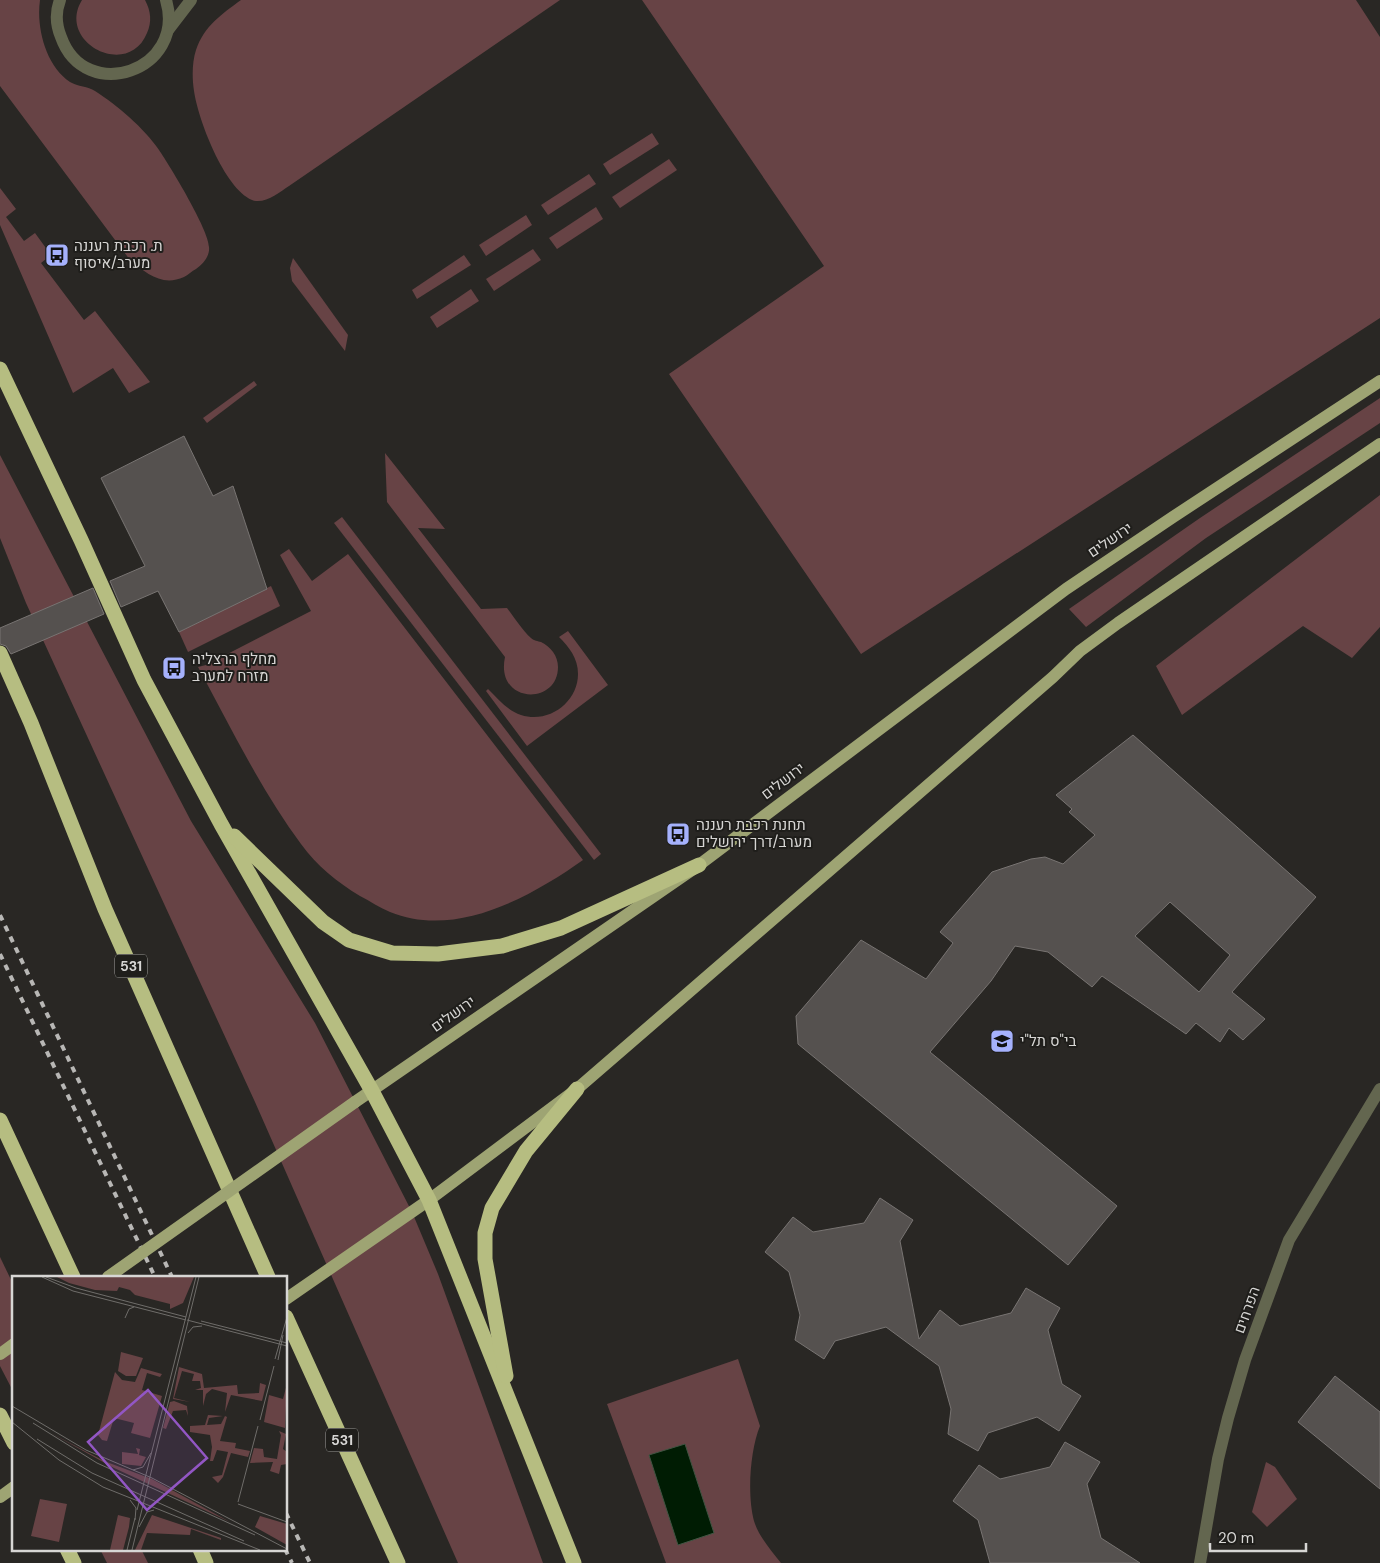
<svg xmlns="http://www.w3.org/2000/svg" width="1380" height="1563" viewBox="0 0 1380 1563" font-family="'DM Sans',Heebo,sans-serif">
  <style>
    .green { fill: #674345 }
    .water { fill: #001c03; stroke: #405442 }
    .building { fill: #55514f; stroke: #787472; fill-rule: evenodd }
    .lines { fill: none; stroke-linecap: round; stroke-linejoin: round }
    .minor { stroke: #63664f; stroke-width: 12 }
    .major { stroke: #9ea473; stroke-width: 12 }
    .highway { stroke: #b6bd81; stroke-width: 15 }
    .rail { stroke: #b8b7b5; stroke-width: 4; stroke-dasharray: 6 6; stroke-linecap: butt }
    .major-bridge { stroke: #9ea473; stroke-width: 12 }
    .labels { text-anchor: middle; dominant-baseline: central; stroke-width: 4; stroke-linejoin: round; paint-order: stroke }
    .shield { fill: #1f1e1b; stroke: #a09f9c; stroke-width: 1 }
    .shield-label { font-size: 14px; font-weight: bold; fill: #d7d6d4 }
    .poi-label { font-size: 15px; fill: #d7d6d4; stroke: #1f1e1b; text-anchor: start }
    .street-label { font-size: 15px; fill: #d7d6d4; stroke: #1f1e1b }
    .inset-road { fill: none; stroke: #6f6d6a; stroke-width: 1 }
    .view { fill: #9256c4; fill-opacity: 0.15; stroke: #9256c4; stroke-width: 2.5 }
    .inset-edge { fill: none; stroke: #d7d6d4; stroke-width: 2.5 }
  </style>
  <rect width="100%" height="100%" fill="#292724"/>
  <!-- green -->
  <g class="green">
    <path d="M 0,0 L 40,0 C 36,28 46,66 70,82 C 78,87 88,86 95,91 C 117,105 144,128 159,150 C 170,166 209,230 209,247 C 210,256 203,264 196,269 C 192,271 188,275 184,277 C 162,287 146,273 130,260 L 0,86 Z"/>
    <path d="M 82,0 L 145,0 C 151,11 152,22 147,33 C 128,80 56,42 82,0 Z"/>
    <path d="M 241,0 L 560,0 L 289,186 C 280,192 264,205 252,200 C 224,188 198,119 194,91 C 192,78 192,62 196,50 C 204,26 222,14 241,0 Z"/>
    <path d="M 642,0 L 1356,0 L 1380,37 L 1380,318 L 861,654 L 669,374 L 824,266 Z"/>
    <path d="M 652,133 L 659,144 L 610,175 L 603,164 Z"/>
    <path d="M 669,159 L 677,170 L 620,208 L 612,197 Z"/>
    <path d="M 589,174 L 596,184 L 548,215 L 541,205 Z"/>
    <path d="M 0,188 L 16,209 L 6,217 L 24,241 L 35,233 L 51,255 L 41,263 L 84,320 L 95,311 L 150,382 L 129,393 L 113,368 L 73,393 L 0,225 Z"/>
    <path d="M 596,207 L 603,219 L 557,249 L 549,238 Z"/>
    <path d="M 526,215 L 532,225 L 486,256 L 479,245 Z"/>
    <path d="M 533,249 L 541,260 L 494,291 L 486,279 Z"/>
    <path d="M 464,255 L 471,265 L 417,299 L 412,290 Z"/>
    <path d="M 293,258 L 348,335 L 345,351 L 292,281 L 290,268 Z"/>
    <path d="M 471,289 L 479,301 L 437,328 L 430,317 Z"/>
    <path d="M 254,381 L 257,385 L 207,423 L 203,418 Z"/>
    <path d="M 1380,398 L 1380,423 L 1206,538 L 1086,627 L 1069,609 L 1200,518 Z"/>
    <path d="M 385,453 L 445,529 L 418,528 L 481,609 L 507,608 C 514,617 522,630 531,638 C 534,641 538,641 541,642 C 551,647 558,656 558,667 C 558,706 495,704 505,657 L 387,502 Z"/>
    <path d="M 0,455 L 191,821 L 315,1023 L 412,1212 L 438,1274 L 543,1563 L 458,1563 L 255,1102 L 26,603 L 0,538 Z"/>
    <path d="M 1380,495 L 1380,627 L 1352,658 L 1303,626 L 1182,715 L 1156,666 Z"/>
    <path d="M 342,517 L 601,854 L 594,860 L 334,523 Z"/>
    <path d="M 289,549 L 312,581 L 348,554 L 583,860 C 531,897 455,939 390,912 C 380,908 370,901 360,896 C 337,882 317,866 301,844 C 261,790 230,726 198,667 L 206,665 L 311,611 L 280,555 Z"/>
    <path d="M 271,586 L 280,606 L 188,652 L 179,632 Z"/>
    <path d="M 568,631 L 608,685 L 527,746 L 486,691 L 488,689 C 498,699 508,711 521,715 C 549,724 578,702 578,674 C 578,658 569,647 559,637 Z"/>
    <path d="M 0,1257 L 14,1286 L 14,1393 L 0,1366 Z"/>
    <path d="M 738,1359 L 760,1426 C 750,1450 747,1495 754,1521 C 759,1537 771,1550 781,1563 L 666,1563 L 607,1404 Z"/>
    <path d="M 1266,1462 L 1275,1467 L 1297,1499 L 1267,1527 L 1252,1512 Z"/>
    <path d="M 100,1549 L 141,1549 L 148,1563 L 107,1563 Z"/>
  </g>
  <!-- water -->
  <path class="water" d="M 685,1444 L 714,1533 L 678,1545 L 649,1455 Z"/>
  <!-- building -->
  <g class="building">
    <path d="M 184,436 L 213,496 L 233,486 L 267,589 L 179,632 L 158,591 L 121,607 L 110,581 L 145,566 L 101,478 Z"/>
    <path d="M 93,588 L 104,614 L 11,654 L 6,646 L 0,644 L 0,628 Z"/>
    <path d="M 1133,735 L 1316,897 L 1232,992 L 1265,1019 L 1243,1040 L 1229,1028 L 1220,1042 L 1196,1023 L 1186,1034 L 1102,976 L 1092,987 L 1048,952 L 1015,946 L 991,981 L 930,1052 L 1117,1206 L 1068,1265 L 798,1044 L 796,1016 L 861,940 L 926,979 L 953,943 L 940,932 L 992,872 L 1031,859 L 1045,857 L 1063,864 L 1095,835 L 1069,812 L 1072,809 L 1056,795 ZM 1170,902 L 1230,955 L 1199,992 L 1135,936 Z"/>
    <path d="M 880,1198 L 913,1220 L 900,1241 L 919,1339 L 940,1310 L 960,1326 L 1011,1313 L 1026,1288 L 1060,1308 L 1048,1330 L 1062,1384 L 1081,1396 L 1059,1431 L 1037,1417 L 988,1433 L 978,1451 L 948,1434 L 951,1409 L 939,1366 L 886,1327 L 835,1341 L 824,1359 L 795,1340 L 800,1315 L 789,1272 L 765,1252 L 793,1217 L 813,1232 L 864,1223 Z"/>
    <path d="M 1335,1376 L 1380,1412 L 1380,1489 L 1298,1422 Z"/>
    <path d="M 1065,1442 L 1100,1462 L 1087,1484 L 1101,1538 L 1140,1563 L 990,1563 L 978,1520 L 953,1501 L 979,1465 L 1000,1479 L 1050,1467 Z"/>
  </g>
  <g class="lines">
    <!-- minor -->
    <g class="minor">
      <path d="M 60,0 C 55,13 56,25 61,37 C 85,105 187,71 166,0"/>
      <path d="M 168,30 L 191,0"/>
      <path d="M 1200,1563 L 1218,1459 L 1228,1418 L 1245,1360 L 1289,1240 L 1380,1089"/>
    </g>
    <!-- major -->
    <g class="major">
      <path d="M 355,1102 L 699,865 L 1066,589 L 1173,517 L 1380,381"/>
      <path d="M 286,1299 L 429,1200 L 577,1089 L 1053,677 L 1080,651 L 1118,623 L 1380,444"/>
      <path d="M 0,1354 L 14,1344"/>
      <path d="M 0,1497 L 14,1487"/>
    </g>
    <!-- highway -->
    <g class="highway">
      <path d="M 0,369 L 81,540 L 144,680 L 221,824 L 372,1091 L 429,1200 L 574,1563"/>
      <path d="M 0,653 L 31,723 L 105,909 L 268,1277"/>
      <path d="M 234,836 L 323,922 L 349,940 L 392,953 L 438,954 L 502,946 L 561,928 L 699,865"/>
      <path d="M 0,1120 L 73,1277"/>
      <path d="M 286,1317 L 398,1563"/>
      <path d="M 506,1376 L 485,1259 L 485,1233 L 492,1208 L 526,1151 L 577,1089"/>
      <path d="M 0,1415 L 14,1443"/>
      <path d="M 67,1549 L 74,1563"/>
      <path d="M 200,1549 L 206,1563"/>
    </g>
    <!-- rail -->
    <g class="rail">
      <path d="M 0,915 L 172,1277"/>
      <path d="M 0,954 L 155,1277"/>
      <path d="M 286,1513 L 310,1563"/>
      <path d="M 285,1549 L 292,1563"/>
    </g>
    <!-- major-bridge -->
    <path class="major-bridge" d="M 108,1277 L 355,1102"/>
  </g>
  <!-- icons -->
  <defs>
    <g id="bus-square" transform="scale(1.25)"><rect x="-9" y="-9" width="18" height="18" rx="4" fill="#a5b1fc" stroke="#1f1e1b"/><path d="M-5-6H5V4H4V6H2V4H-2V6H-4V4H-5ZM-3.5-4V0h7V-4ZM-3.5 1.2v1.5H-2V1.2ZM2 1.2v1.5H3.5V1.2Z" fill="#111"/></g>
    <g id="school-square" transform="scale(1.25)"><rect x="-9" y="-9" width="18" height="18" rx="4" fill="#a5b1fc" stroke="#1f1e1b"/><path d="M0-5L7-2L0 1L-7-2ZM-4 1L0 2.5L4 1V4Q0 6-4 4Z" fill="#111"/></g>
  </defs>
  <g fill-rule="evenodd">
    <use href="#bus-square" x="57" y="255"/>
    <use href="#bus-square" x="174" y="668"/>
    <use href="#bus-square" x="678" y="834"/>
    <use href="#school-square" x="1002" y="1041"/>
  </g>
  <g class="labels">
    <!-- shield labels -->
    <g class="shield">
      <rect x="115" y="954.5" width="32" height="23" rx="4"/>
      <rect x="326" y="1428.5" width="32" height="23" rx="4"/>
    </g>
    <g class="shield-label">
      <text x="131" y="966">531</text>
      <text x="342" y="1440">531</text>
    </g>
    <!-- poi labels -->
    <g class="poi-label">
      <text x="74" y="246">ת. רכבת רעננה<tspan x="74" dy="17">מערב/איסוף</tspan></text>
      <text x="192" y="659">מחלף הרצליה<tspan x="192" dy="17">מזרח למערב</tspan></text>
      <text x="696" y="825">תחנת רכבת רעננה<tspan x="696" dy="17">מערב/דרך ירושלים</tspan></text>
      <text x="1020" y="1041">בי"ס תל"י</text>
    </g>
    <!-- street labels -->
    <g class="street-label">
      <text transform="translate(1110 540) rotate(-34)">ירושלים</text>
      <text transform="translate(783 781) rotate(-37)">ירושלים</text>
      <text transform="translate(453 1014) rotate(-35)">ירושלים</text>
      <text transform="translate(1247 1310) rotate(-70)">הפרחים</text>
    </g>
  </g>
  <!-- overview -->
  <g transform="translate(12 1276)">
    <rect width="275" height="275" fill="#292724"/>
    <path d="M 45,1 L 182,1 L 171,27 L 158,33 L 158,28 L 123,19 L 118,14 L 107,11 L 105,15 L 83,14 L 57,7 ZM 109,76 L 131,82 L 124,100 L 114,100 L 106,95 ZM 167,91 L 190,98 L 192,112 L 225,109 L 226,118 L 247,117 L 248,107 L 254,109 L 250,125 L 219,119 L 213,136 L 215,117 L 200,113 L 194,118 L 191,130 L 191,114 L 183,114 L 189,112 L 188,105 L 180,105 L 182,98 L 170,95 L 162,122 L 178,126 L 161,123 ZM 129,92 L 150,98 L 148,101 L 135,97 L 130,114 L 150,120 L 138,162 L 119,157 L 122,147 L 102,142 L 95,165 L 90,164 L 86,159 L 103,96 L 110,104 L 123,106 ZM 275,108 L 273,152 L 252,146 L 257,119 L 271,123 ZM 162,125 L 175,130 L 176,140 L 174,134 L 161,135 L 154,153 L 151,152 L 158,126 ZM 196,139 L 211,140 L 197,142 L 195,149 L 209,148 L 213,140 L 215,141 L 208,165 L 224,167 L 223,172 L 238,175 L 236,181 L 219,177 L 211,201 L 206,207 L 200,201 L 210,199 L 216,176 L 205,174 L 201,185 L 198,185 L 200,171 L 198,159 L 178,156 L 178,150 L 193,149 ZM 267,155 L 274,158 L 271,173 L 275,176 L 275,188 L 269,189 L 267,198 L 258,195 L 261,186 L 238,187 L 242,172 L 251,173 L 252,181 L 265,183 L 269,159 ZM 39,157 L 92,185 L 140,203 L 218,246 L 100,191 ZM 124,172 L 128,173 L 127,179 L 134,181 L 129,190 L 110,188 L 110,176 L 126,178 ZM 28,223 L 55,228 L 47,266 L 19,260 ZM 106,239 L 118,242 L 117,251 L 111,274 L 98,274 ZM 140,239 L 209,262 L 209,264 L 179,253 L 178,259 L 135,257 L 129,274 L 123,274 ZM 248,240 L 275,248 L 275,269 L 243,251 Z" fill="#674345"/>
    <path class="inset-road" d="M 30,1 L 61,15 L 174,44M 34,1 L 64,12 L 174,41M 113,42 L 117,33 L 122,31M 175,44 L 275,70M 189,45 L 275,67M 176,57 L 181,51 L 190,50M 263,83 L 275,41M 266,84 L 271,59M 0,130 L 74,174 L 140,202 L 275,273M 248,144 L 262,90M 0,146 L 47,184 L 91,211 L 248,274M 21,147 L 85,187 L 243,259M 25,163 L 80,197 L 232,265M 121,194 L 131,191 L 139,177M 118,224 L 124,232 L 123,244M 226,226 L 246,150M 226,228 L 275,246M 125,234 L 184,1M 127,251 L 135,236 L 142,234M 115,274 L 123,242M 120,274 L 187,1"/>
    <path class="view" d="M 136,114 L 195,182 L 135,234 L 76,166 Z"/>
    <rect width="275" height="275" class="inset-edge"/>
  </g>
  <!-- scale -->
  <path d="M1210 1543v8h96v-8" fill="none" stroke="#d7d6d4" stroke-width="2.5"/>
  <text x="1218" y="1543" font-size="15" fill="#d7d6d4" stroke="#1f1e1b" stroke-width="4" paint-order="stroke">20 m</text>
</svg>
